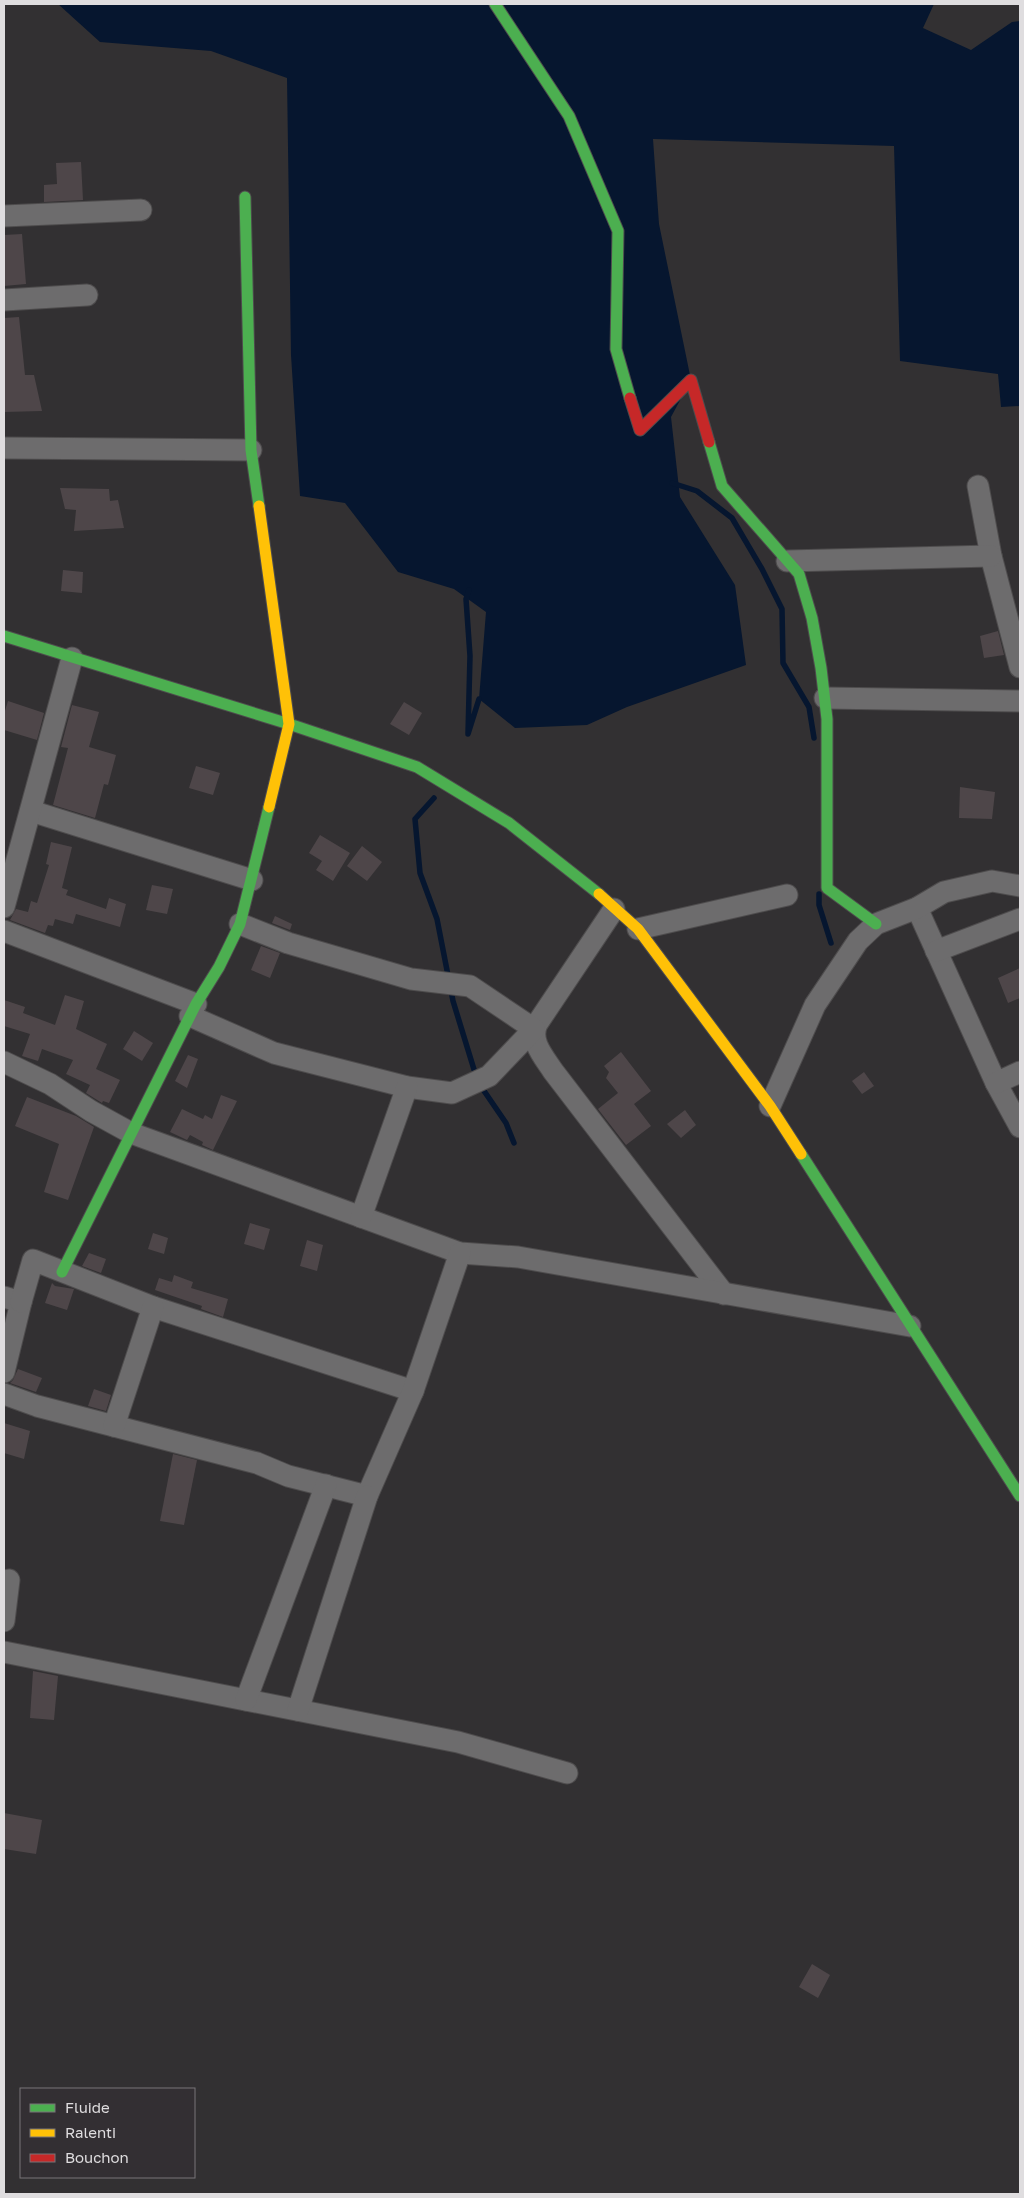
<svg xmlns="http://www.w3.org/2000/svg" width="1024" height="2198" viewBox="0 0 1024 2198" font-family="'Golos Text',sans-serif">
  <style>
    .water { fill: #06162f }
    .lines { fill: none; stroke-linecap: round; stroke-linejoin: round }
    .stream { stroke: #06162f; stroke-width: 5.5 }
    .building { fill: #4e4649 }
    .street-casing { stroke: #4e4c4d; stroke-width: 23 }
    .fast-casing { stroke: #4e4c4d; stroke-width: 13 }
    .slow-casing { stroke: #4e4c4d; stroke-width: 13 }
    .jam-casing { stroke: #4e4c4d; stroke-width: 13 }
    .street { stroke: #6d6c6d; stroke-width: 21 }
    .fast { stroke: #4caf50; stroke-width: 11 }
    .slow { stroke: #ffc107; stroke-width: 11 }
    .jam { stroke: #c62828; stroke-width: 11 }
  </style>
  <rect width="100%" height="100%" fill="#323032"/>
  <!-- water -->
  <path class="water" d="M 58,4 L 934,4 L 923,28 L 971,50 L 1012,22 L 1020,21 L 1020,406 L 1001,407 L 998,374 L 900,361 L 894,146 L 653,139 L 659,224 L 691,380 L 671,417 L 680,497 L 735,585 L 746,665 L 627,707 L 587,725 L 515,728 L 479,699 L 486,612 L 454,589 L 398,572 L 345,503 L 300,496 L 291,355 L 287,78 L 211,51 L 100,42 Z"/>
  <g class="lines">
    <!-- stream -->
    <g class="stream">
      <path d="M 672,483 L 697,491 L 732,518 L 762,569 L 782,609 L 783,663 L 809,707 L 814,738"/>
      <path d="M 469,590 L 466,599 L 470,656 L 468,734 L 479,699"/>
      <path d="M 434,798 L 415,819 L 420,873 L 437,919 L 453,1001 L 476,1076"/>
      <path d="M 819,894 L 819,905 L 831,943"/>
      <path d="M 480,1085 L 506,1123 L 514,1143"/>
    </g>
  </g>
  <!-- building -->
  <g class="building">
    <path d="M 81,162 L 83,200 L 44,202 L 44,185 L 57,184 L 56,163 Z"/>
    <path d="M 22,234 L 26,284 L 4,286 L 4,235 Z"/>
    <path d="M 19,317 L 25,375 L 34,375 L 42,411 L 4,412 L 4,318 Z"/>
    <path d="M 60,488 L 109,489 L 110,501 L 118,500 L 124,528 L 74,531 L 76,510 L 65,509 Z"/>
    <path d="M 63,570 L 83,572 L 82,593 L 61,591 Z"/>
    <path d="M 998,631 L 1004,655 L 984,658 L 980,636 Z"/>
    <path d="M 8,701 L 44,713 L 37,740 L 4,730 L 4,714 Z"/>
    <path d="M 404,702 L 422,713 L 409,735 L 390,724 Z"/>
    <path d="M 72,705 L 99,712 L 89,747 L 116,755 L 108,785 L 104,784 L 95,818 L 53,805 L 68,748 L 61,747 Z"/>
    <path d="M 196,766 L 220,773 L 213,795 L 189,788 Z"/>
    <path d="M 960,787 L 995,792 L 992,819 L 959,818 Z"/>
    <path d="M 320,835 L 350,853 L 333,881 L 316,870 L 322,861 L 309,853 Z"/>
    <path d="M 51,842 L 72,847 L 62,888 L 68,890 L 66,895 L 106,909 L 109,898 L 126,904 L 120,927 L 76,914 L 73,924 L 55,919 L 53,926 L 48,925 L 45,933 L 10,920 L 16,909 L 28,912 L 31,901 L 37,903 L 49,865 L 46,864 Z"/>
    <path d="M 362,846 L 382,862 L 367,881 L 347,866 Z"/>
    <path d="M 152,885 L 173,889 L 167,914 L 146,910 Z"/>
    <path d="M 275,916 L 292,924 L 290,930 L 272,923 Z"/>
    <path d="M 261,946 L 280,953 L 270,978 L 251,970 Z"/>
    <path d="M 1020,968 L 1020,998 L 1008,1003 L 998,978 Z"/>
    <path d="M 65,995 L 84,1001 L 76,1029 L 107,1044 L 96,1069 L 120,1080 L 109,1103 L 103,1101 L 102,1103 L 86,1093 L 90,1085 L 66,1074 L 73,1060 L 42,1049 L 38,1061 L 22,1056 L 30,1034 L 4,1026 L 4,1000 L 25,1007 L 23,1013 L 55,1025 Z"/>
    <path d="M 134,1031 L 153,1043 L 142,1061 L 123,1049 Z"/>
    <path d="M 621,1052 L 651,1091 L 634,1104 L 651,1126 L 626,1145 L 598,1109 L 618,1093 L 606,1078 L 609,1072 L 604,1066 Z"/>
    <path d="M 188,1055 L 198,1059 L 187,1088 L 175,1081 Z"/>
    <path d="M 864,1072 L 874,1086 L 862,1094 L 852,1081 Z"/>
    <path d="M 221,1095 L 237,1101 L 213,1150 L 202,1145 L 203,1142 L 190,1135 L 187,1140 L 170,1132 L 182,1109 L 203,1119 L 205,1115 L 212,1119 Z"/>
    <path d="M 27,1097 L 76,1116 L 94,1127 L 68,1200 L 44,1192 L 59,1144 L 15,1126 Z"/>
    <path d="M 685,1110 L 696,1125 L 681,1138 L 667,1124 Z"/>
    <path d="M 250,1223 L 270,1229 L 264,1250 L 244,1244 Z"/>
    <path d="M 153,1233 L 168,1238 L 164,1254 L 148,1249 Z"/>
    <path d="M 307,1240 L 323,1245 L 317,1271 L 300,1266 Z"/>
    <path d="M 89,1253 L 106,1259 L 101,1273 L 82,1266 Z"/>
    <path d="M 174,1275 L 193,1282 L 191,1288 L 228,1299 L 223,1317 L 201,1309 L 202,1306 L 155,1290 L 159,1278 L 172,1282 Z"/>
    <path d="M 52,1283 L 55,1286 L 74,1289 L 67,1310 L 45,1303 Z"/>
    <path d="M 18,1369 L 42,1378 L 36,1392 L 10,1383 L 13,1380 Z"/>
    <path d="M 94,1389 L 111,1395 L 106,1411 L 88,1406 Z"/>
    <path d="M 4,1423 L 30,1431 L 24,1459 L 4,1453 Z"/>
    <path d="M 173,1454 L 197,1460 L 184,1525 L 160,1521 Z"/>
    <path d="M 33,1671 L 58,1676 L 54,1720 L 30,1718 Z"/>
    <path d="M 4,1813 L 42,1820 L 36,1854 L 4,1849 Z"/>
    <path d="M 812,1964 L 830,1975 L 818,1998 L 799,1987 Z"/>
  </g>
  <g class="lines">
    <!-- street casing -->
    <g class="street-casing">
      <g id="street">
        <path d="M 4,216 L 141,210"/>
        <path d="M 4,300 L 87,295"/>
        <path d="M 4,448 L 251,450"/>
        <path d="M 978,486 L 991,556 L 1020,667"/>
        <path d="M 787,561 L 991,556"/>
        <path d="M 825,698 L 1020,701"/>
        <path d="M 31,811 L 252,880"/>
        <path d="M 4,907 L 72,658"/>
        <path d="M 917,908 L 996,1083 L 1020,1127"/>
        <path d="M 614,909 L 537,1024 C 529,1041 544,1057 553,1071 L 724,1294"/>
        <path d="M 638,929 L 787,895"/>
        <path d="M 4,931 L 196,1004"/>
        <path d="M 936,951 L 1020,919"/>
        <path d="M 190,1016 L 274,1053 L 407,1087 L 452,1093 L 489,1076 L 534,1029 L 470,986 L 411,979 L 288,943 L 240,924"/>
        <path d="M 4,1062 L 50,1084 L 91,1111 L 131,1133 L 460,1253 L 518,1257 L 910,1326"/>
        <path d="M 996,1083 L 1020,1072"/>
        <path d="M 770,1106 L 815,1005 L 858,941 L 876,924 L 917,908 L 944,892 L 992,881 L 1020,886"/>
        <path d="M 361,1217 L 407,1087"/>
        <path d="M 4,1297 L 21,1302 L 4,1372"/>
        <path d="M 21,1302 L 33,1260 L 153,1307 L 413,1391"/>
        <path d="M 4,1394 L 37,1406 L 257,1463 L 288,1476 L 367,1496 L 413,1391 L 460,1253"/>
        <path d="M 114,1426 L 153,1307"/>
        <path d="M 4,1621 L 9,1580"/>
        <path d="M 4,1652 L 458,1742 L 567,1773"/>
        <path d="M 246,1700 L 326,1485"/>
        <path d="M 298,1710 L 367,1496"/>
      </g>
    </g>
    <!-- fast casing -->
    <g class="fast-casing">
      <g id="fast">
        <path d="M 495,4 L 569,116 L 618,231 L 616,349 L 630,398"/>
        <path d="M 245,197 L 251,450 L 259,506"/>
        <path d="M 709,442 L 722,486 L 799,574 L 812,618 L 821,668 L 827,719 L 827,888 L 876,924"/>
        <path d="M 4,636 L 289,724 L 417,767 L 509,823 L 599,894"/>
        <path d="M 801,1154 L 1020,1496"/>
        <path d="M 62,1272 L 196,1004 L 219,967 L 240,924 L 269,807"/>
      </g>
    </g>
    <!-- slow casing -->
    <g class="slow-casing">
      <g id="slow">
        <path d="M 259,506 L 289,724 L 269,807"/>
        <path d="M 599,894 L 638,929 L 770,1106 L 801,1154"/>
      </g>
    </g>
    <!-- jam casing -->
    <g class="jam-casing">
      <path id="jam" d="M 630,398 L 640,430 L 691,380 L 709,442"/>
    </g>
    <!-- street -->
    <use href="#street" class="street"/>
    <!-- fast -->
    <use href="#fast" class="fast"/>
    <!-- slow -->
    <use href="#slow" class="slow"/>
    <!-- jam -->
    <use href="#jam" class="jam"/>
  </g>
  <!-- border -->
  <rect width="1024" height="2198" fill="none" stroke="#dfdddf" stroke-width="10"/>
  <!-- legend -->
  <rect x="20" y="2088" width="175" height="90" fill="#332f33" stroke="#787578"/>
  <rect x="30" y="2104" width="25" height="8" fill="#4caf50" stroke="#787578"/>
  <text x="65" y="2113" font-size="15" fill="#dfdddf">Fluide</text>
  <rect x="30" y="2129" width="25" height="8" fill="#ffc107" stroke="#787578"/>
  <text x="65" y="2138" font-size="15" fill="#dfdddf">Ralenti</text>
  <rect x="30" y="2154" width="25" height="8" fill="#c62828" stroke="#787578"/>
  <text x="65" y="2163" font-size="15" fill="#dfdddf">Bouchon</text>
</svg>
